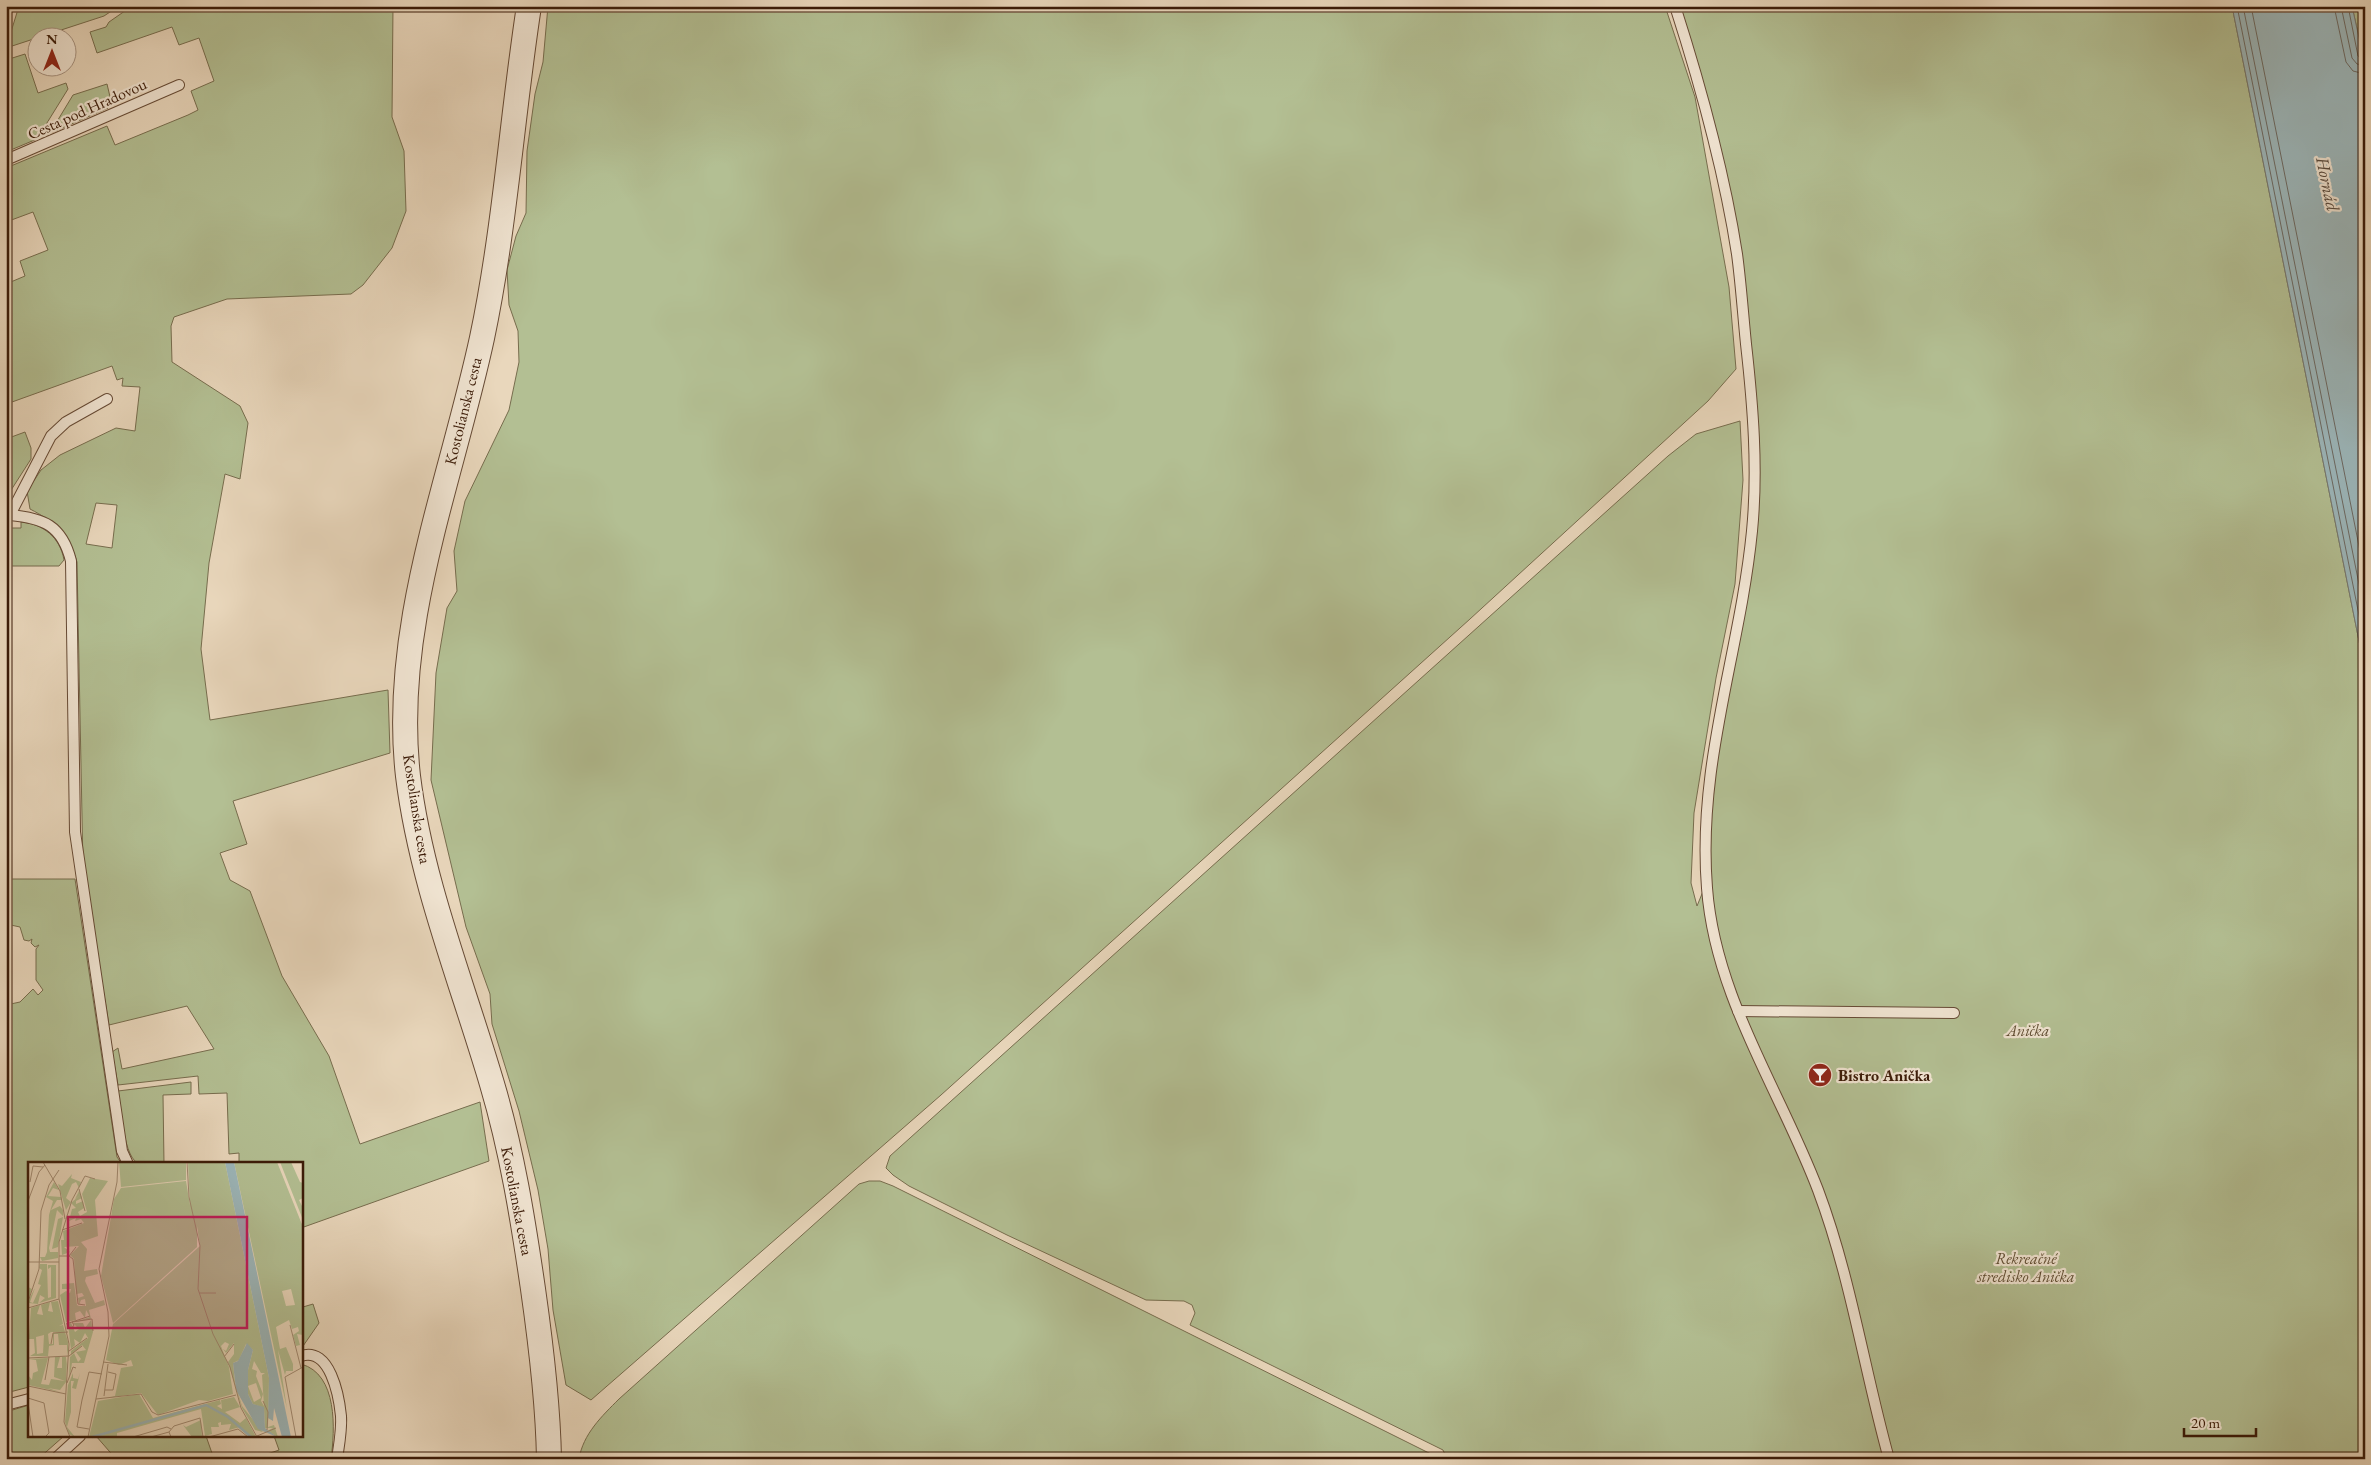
<svg xmlns="http://www.w3.org/2000/svg" width="2371" height="1465" viewBox="0 0 2371 1465" font-family="'EB Garamond',serif">
  <style>
    .green { fill: #b3bf93; stroke: #776d4e; fill-rule: evenodd }
    .water { fill: #9cb7bb; stroke: #757973 }
    .lines { fill: none; stroke-linecap: round; stroke-linejoin: round }
    .shore { stroke: #6c6962; stroke-width: 1 }
    .service-casing { stroke: #664a35; stroke-width: 12 }
    .tertiary-casing { stroke: #664a35; stroke-width: 26 }
    .service { stroke: #f1e5d3; stroke-width: 10 }
    .tertiary { stroke: #f1e5d3; stroke-width: 24 }
    .labels { text-anchor: middle; dominant-baseline: central; stroke-width: 4.5; stroke-linejoin: round; paint-order: stroke }
    .street-label { font-size: 16px; fill: #3b1b08; stroke: #f1e5d3 }
    .park-label { font-size: 16px; font-style: italic; fill: #5f4c32; stroke: #f1e5d3 }
    .poi-label { font-size: 16px; font-weight: bold; fill: #3b1b08; stroke: #f1e5d3; text-anchor: start }
    .water-label { font-size: 18px; font-style: italic; fill: #584a3e; stroke: #f1e5d3 }
    .inset-river { fill: none; stroke: #9cb7bb; stroke-width: 2.5 }
    .inset-road { fill: none; stroke: #a38c74; stroke-width: 1 }
    .view { fill: #c2185b; fill-opacity: 0.15; stroke: #c2185b; stroke-width: 2.5 }
    .inset-edge { fill: none; stroke: #3b1b08; stroke-width: 2.5 }
  </style>
  <rect width="100%" height="100%" fill="#e9d7bc"/>
  <filter id="stains"><feTurbulence type="fractalNoise" baseFrequency=".004" numOctaves="4"/><feColorMatrix values="0 0 0 0 .2 0 0 0 0 .09 0 0 0 0 .02 0 0 0 .5 -.17"/></filter>
  <radialGradient id="worn" r=".72"><stop offset=".6" stop-color="#630" stop-opacity="0"/><stop offset="1" stop-color="#630" stop-opacity=".3"/></radialGradient>
  <!-- green -->
  <g class="green">
    <path d="M 19,6 L 119,6 L 104,16 L 6,48 Z"/>
    <path d="M 132,6 L 393,6 L 392,117 L 404,151 L 406,211 L 392,248 L 363,285 L 351,294 L 227,299 L 174,317 L 171,326 L 172,362 L 240,406 L 248,423 L 240,479 L 225,474 L 209,563 L 201,649 L 210,720 L 388,690 L 390,753 L 233,801 L 247,844 L 220,853 L 230,880 L 250,891 L 282,976 L 329,1056 L 360,1144 L 480,1102 L 489,1161 L 301,1228 L 301,1164 L 239,1164 L 239,1153 L 229,1154 L 227,1093 L 199,1094 L 198,1076 L 118,1085 L 112,1052 L 118,1048 L 122,1069 L 214,1049 L 187,1006 L 109,1025 L 83,867 L 77,562 C 69,534 55,522 30,509 L 27,491 L 41,470 L 60,455 L 116,428 L 135,431 L 140,387 L 122,386 L 123,378 L 117,380 L 112,366 L 12,402 L 6,387 L 6,284 L 25,276 L 20,261 L 48,250 L 33,212 L 6,222 L 6,168 L 107,126 L 115,145 L 188,115 L 198,110 L 191,91 L 214,81 L 199,38 L 179,45 L 172,27 L 97,53 L 90,32 L 106,27 L 109,22 ZM 96,503 L 117,505 L 112,548 L 86,544 Z"/>
    <path d="M 548,6 L 1665,6 L 1695,97 L 1729,287 L 1736,369 L 1708,401 L 1470,619 L 941,1095 L 591,1400 L 566,1385 L 553,1310 L 548,1249 L 538,1190 L 519,1111 L 492,1024 L 490,994 L 466,927 L 431,780 L 436,673 L 447,608 L 457,591 L 454,551 L 465,501 L 509,410 L 519,362 L 518,331 L 509,305 L 507,270 L 516,236 L 526,213 L 527,151 L 535,94 L 543,62 Z"/>
    <path d="M 1675,6 L 2232,6 L 2365,671 L 2365,1459 L 1447,1459 L 1443,1450 L 1190,1325 L 1195,1313 L 1192,1305 L 1184,1301 L 1146,1300 L 1007,1235 L 909,1186 L 893,1175 L 886,1168 L 890,1156 L 1668,456 L 1696,434 L 1740,421 L 1743,480 L 1735,584 L 1716,678 L 1694,813 L 1691,883 L 1697,906 L 1706,884 L 1705,831 L 1754,505 L 1737,255 L 1716,148 Z"/>
    <path d="M 2352,6 L 2365,6 L 2365,65 Z"/>
    <path d="M 25,54 L 38,93 L 66,83 L 68,89 L 37,139 L 6,152 L 6,60 Z"/>
    <path d="M 107,84 L 111,101 L 108,108 L 53,132 L 53,128 L 73,95 Z"/>
    <path d="M 25,432 L 31,448 L 31,459 L 6,498 L 6,439 Z"/>
    <path d="M 21,522 C 43,524 60,537 64,560 L 59,566 L 6,566 L 6,528 L 21,528 Z"/>
    <path d="M 6,879 L 75,879 L 117,1157 L 122,1164 L 29,1164 L 29,1387 L 6,1393 L 6,1005 L 20,1002 L 33,989 L 38,995 L 43,990 L 36,980 L 36,949 L 39,945 L 35,947 L 31,943 L 32,939 L 29,941 L 24,940 L 20,927 L 6,924 Z"/>
    <path d="M 191,1082 L 191,1094 L 163,1095 L 164,1164 C 156,1164 147,1165 140,1164 C 123,1160 121,1106 118,1091 Z"/>
    <path d="M 869,1181 L 880,1181 L 893,1186 L 1441,1459 L 579,1459 C 583,1434 602,1416 619,1399 L 859,1184 Z"/>
    <path d="M 301,1303 L 303,1307 L 313,1304 L 319,1323 L 301,1349 Z"/>
    <path d="M 301,1364 C 338,1374 335,1430 331,1459 L 253,1459 L 279,1450 L 274,1436 L 301,1436 Z"/>
    <path d="M 29,1405 L 29,1436 L 64,1436 L 38,1459 L 6,1459 L 6,1412 Z"/>
    <path d="M 96,1436 L 206,1436 L 214,1459 L 116,1459 Z"/>
  </g>
  <!-- water -->
  <path class="water" d="M 2232,6 L 2352,6 L 2365,65 L 2365,671 Z"/>
  <g class="lines">
    <!-- shore -->
    <g class="shore">
      <path d="M 2237,6 L 2365,645"/>
      <path d="M 2243,6 L 2365,614"/>
      <path d="M 2251,6 L 2365,576"/>
      <path d="M 2334,6 L 2346,62 L 2353,71 L 2365,74"/>
      <path d="M 2341,6 L 2352,58 L 2357,64 L 2365,66"/>
      <path d="M 2348,6 L 2358,56 L 2365,60"/>
    </g>
    <!-- service casing -->
    <g class="service-casing">
      <g id="service">
        <path d="M 1675,6 C 1701,87 1724,170 1737,254 C 1741,284 1743,314 1746,344 C 1753,406 1758,469 1752,531 C 1740,653 1697,763 1707,888 C 1715,997 1780,1090 1818,1190 C 1851,1278 1864,1369 1889,1459"/>
        <path d="M 6,160 L 179,85"/>
        <path d="M 6,515 L 10,515 L 51,436 L 66,422 L 107,399"/>
        <path d="M 10,515 C 43,518 62,525 71,561 L 75,832 L 122,1151 L 128,1164"/>
        <path d="M 1738,1011 L 1954,1013"/>
        <path d="M 301,1356 C 330,1346 339,1396 341,1416 C 342,1430 339,1445 337,1459"/>
        <path d="M 6,1405 L 29,1399"/>
        <path d="M 55,1459 L 80,1436"/>
      </g>
    </g>
    <!-- tertiary casing -->
    <g class="tertiary-casing">
      <path id="tertiary" d="M 529,6 C 512,116 505,229 482,338 C 451,482 391,626 408,776 C 421,882 462,982 492,1084 C 512,1151 523,1220 533,1289 C 541,1345 548,1401 549,1459"/>
    </g>
    <!-- service -->
    <use href="#service" class="service"/>
    <!-- tertiary -->
    <use href="#tertiary" class="tertiary"/>
  </g>
  <!-- icons -->
  <defs>
    <g id="bar-disc" transform="scale(1.25)"><circle r="9.5" fill="#8f2418" stroke="#f1e5d3"/><path d="M-6-5H6L.8 .8V4.5H3.5V6h-7V4.5H-.8V.8Z" fill="#fff"/></g>
  </defs>
  <g fill-rule="evenodd">
    <use href="#bar-disc" x="1820" y="1075"/>
  </g>
  <g class="labels">
    <!-- street labels -->
    <g class="street-label">
      <text transform="translate(87 109) rotate(-24)">Cesta pod Hradovou</text>
      <text transform="translate(463 411) rotate(-76)">Kostolianska cesta</text>
      <text transform="translate(417 809) rotate(81)">Kostolianska cesta</text>
      <text transform="translate(517 1201) rotate(79)">Kostolianska cesta</text>
    </g>
    <!-- park labels -->
    <g class="park-label">
      <text x="2028" y="1030">Anička</text>
      <text x="2026" y="1258">Rekreačné<tspan x="2026" dy="18">stredisko Anička</tspan></text>
    </g>
    <!-- poi labels -->
    <g class="poi-label">
      <text x="1838" y="1075">Bistro Anička</text>
    </g>
    <!-- water labels -->
    <g class="water-label">
      <text transform="translate(2328 184) rotate(78)">Hornád</text>
    </g>
  </g>
  <!-- overview -->
  <g transform="translate(28 1162)">
    <rect width="275" height="275" fill="#e9d7bc"/>
    <path d="M 91,0 L 158,0 L 158,18 L 93,25 ZM 160,0 L 197,0 L 241,216 L 240,265 L 246,263 L 250,275 L 239,269 L 245,266 L 237,266 L 236,246 L 225,242 L 220,232 L 220,208 L 225,188 L 218,182 L 211,198 L 205,201 L 207,221 L 214,244 L 235,270 L 227,268 L 214,246 L 200,200 L 206,192 L 206,181 L 198,191 L 195,187 L 198,189 L 201,182 L 197,180 L 193,184 L 201,205 L 205,232 L 180,239 L 171,238 L 130,253 L 113,231 L 80,236 L 87,234 L 93,206 L 105,204 L 103,198 L 91,203 L 78,198 L 85,162 L 172,84 L 169,64 L 169,85 L 85,161 L 73,114 L 86,37 L 93,26 L 158,19 L 162,43 ZM 226,199 L 233,211 L 237,211 L 234,213 L 236,244 L 233,239 L 235,232 L 228,214 L 229,209 L 224,207 ZM 228,221 L 233,236 L 226,240 L 220,224 ZM 206,0 L 249,0 L 275,65 L 275,173 L 269,172 L 272,183 L 268,184 L 265,173 L 271,169 L 270,165 L 264,167 L 261,158 L 248,165 L 252,187 L 258,185 L 265,202 L 265,209 L 258,209 L 257,213 L 250,188 L 259,247 ZM 263,127 L 267,143 L 258,144 L 254,129 ZM 252,0 L 263,0 L 272,20 L 275,21 L 275,36 L 271,38 L 275,46 L 275,58 ZM 44,12 L 43,16 L 53,20 L 51,26 L 48,20 L 44,22 L 38,36 L 43,40 L 38,48 L 30,22 L 34,24 ZM 62,16 L 80,19 L 67,38 L 70,74 L 53,80 L 59,87 L 56,109 L 69,107 L 70,112 L 58,115 L 57,119 L 67,141 L 76,138 L 77,143 L 61,148 L 63,157 L 47,160 L 62,155 L 58,148 L 57,156 L 52,149 L 47,151 L 48,158 L 38,160 L 32,133 L 38,129 L 42,131 L 43,127 L 34,127 L 34,122 L 46,121 L 49,143 L 51,144 L 58,144 L 57,137 L 53,138 L 51,143 L 50,136 L 56,134 L 54,131 L 48,132 L 46,97 L 42,93 L 51,84 L 36,85 L 42,90 L 34,93 L 33,78 L 36,78 L 35,69 L 56,61 L 53,57 L 47,59 L 48,56 L 41,59 L 44,47 L 48,46 L 43,41 L 52,33 L 47,37 L 51,29 L 54,36 L 48,39 L 48,42 L 55,39 L 56,46 L 50,50 L 52,54 L 59,50 L 54,32 ZM 26,20 L 31,28 L 25,26 L 20,34 L 33,35 L 33,38 L 29,38 L 23,48 L 32,44 L 35,48 L 35,54 L 29,48 L 21,86 L 22,90 L 30,90 L 30,96 L 14,99 L 12,95 L 17,95 L 19,90 L 21,53 L 25,39 L 18,35 ZM 35,55 L 30,85 L 24,87 L 30,57 ZM 12,102 L 19,102 L 20,136 L 23,135 L 23,105 L 20,107 L 20,103 L 28,103 L 28,136 L 11,141 L 17,136 L 12,133 L 10,142 L 1,141 L 0,145 L 0,125 L 4,127 L 0,139 L 7,126 L 2,140 L 5,141 L 13,123 L 10,122 L 14,108 L 11,106 ZM 30,139 L 35,162 L 31,164 L 35,163 L 37,170 L 23,170 L 20,172 L 21,182 L 25,182 L 25,171 L 37,170 L 40,180 L 40,188 L 39,193 L 39,179 L 39,183 L 31,183 L 30,172 L 26,172 L 26,183 L 21,184 L 20,194 L 2,194 L 7,191 L 6,177 L 1,177 L 0,188 L 3,146 L 12,143 L 9,152 L 15,153 L 13,143 L 22,140 L 20,149 L 25,150 L 23,140 ZM 16,173 L 15,191 L 9,192 L 8,175 ZM 63,158 L 65,170 L 56,201 L 44,201 L 41,219 L 42,195 L 46,191 L 50,200 L 53,197 L 48,190 L 58,188 L 54,183 L 43,193 L 43,189 L 60,176 L 57,171 L 52,181 L 46,177 L 47,183 L 43,187 L 40,162 L 43,161 L 47,170 L 51,167 L 45,161 L 55,161 L 57,166 ZM 27,195 L 32,195 L 29,206 L 34,206 L 34,195 L 38,195 L 38,202 L 39,196 L 38,220 L 32,228 L 20,226 L 32,230 L 0,223 L 0,213 L 4,218 L 5,211 L 10,209 L 8,198 L 1,197 L 20,196 L 13,222 L 21,223 L 23,217 L 37,219 L 26,215 ZM 45,211 L 45,216 L 50,217 L 52,211 L 48,227 L 44,226 L 46,219 L 43,219 L 43,250 L 39,265 L 47,275 L 41,272 L 37,260 L 40,223 ZM 111,232 L 125,256 L 192,238 L 193,242 L 189,244 L 194,247 L 193,238 L 206,235 L 212,245 L 197,250 L 212,261 L 218,256 L 228,275 L 222,275 L 212,265 L 201,268 L 203,262 L 193,263 L 193,260 L 190,261 L 191,265 L 183,265 L 184,272 L 177,274 L 173,247 L 89,271 L 89,275 L 61,275 L 70,239 ZM 173,258 L 174,275 L 164,275 L 155,263 L 158,265 Z" fill="#b3bf93" fill-rule="evenodd"/>
    <path d="M 197,0 L 206,0 L 263,275 L 254,275 L 246,246 L 245,259 L 240,256 L 241,216 ZM 219,181 L 225,188 L 220,208 L 220,232 L 225,242 L 236,245 L 237,266 L 249,275 L 230,267 L 208,228 L 205,201 L 210,199 Z" fill="#9cb7bb"/>
    <path class="inset-river" d="M 64,275 L 178,243 L 200,255 L 223,275"/>
    <path class="inset-road" d="M 15,0 L 32,29 L 37,57M 159,0 L 161,35 L 172,84 L 170,127 L 185,172 L 202,205 L 213,246 L 229,275M 2,20 L 5,4 L 15,5M 51,27 L 57,49M 0,39 L 11,10 L 17,3M 34,68 L 54,61M 31,94 L 41,94 L 48,85M 41,94 L 45,97 L 50,142 L 57,143M 0,100 L 31,100M 171,131 L 188,131M 1,137 L 11,107 L 13,49 L 21,23 L 31,8M 0,146 L 31,137M 38,162 L 62,154M 262,163 L 273,206M 44,166 L 46,163 L 44,160 L 64,157 L 65,169M 23,182 L 25,171 L 40,170M 41,189 L 59,176M 196,195 L 206,182M 0,196 L 41,194 L 54,184M 75,200 L 99,203M 17,218 L 21,195M 39,221 L 45,205 L 48,206M 0,224 L 38,232M 77,228 L 85,228 L 88,212 L 80,210M 76,234 L 80,202M 0,236 L 16,241 L 21,271 L 17,275M 68,237 L 113,232 L 124,250 L 130,253 L 208,233M 235,239 L 240,250 L 239,268M 0,241 L 5,275M 61,267 L 49,265 L 54,238 L 61,210 L 74,212M 141,270 L 146,264 L 172,256 L 175,275M 229,274 L 248,266M 42,275 L 36,260 L 41,182 L 31,137 L 31,80 L 44,38 L 57,14 L 67,17M 60,275 L 81,174 L 80,150 L 71,107 L 89,20 L 90,0M 105,275 L 139,265 L 143,267M 123,275 L 141,270 L 143,275M 181,275 L 210,267 L 220,275M 268,275 L 257,215 L 275,205"/>
    <path class="view" d="M 40,55 L 219,55 L 219,166 L 40,166 Z"/>
    <rect width="275" height="275" class="inset-edge"/>
  </g>
  <!-- margin -->
  <rect width="2371" height="1465" fill="none" stroke="#e9d7bc" stroke-width="25"/>
  <rect x="8" y="8" width="2356" height="1450" fill="none" stroke="#3b1b08" stroke-width="2.5"/>
  <rect x="12" y="12" width="2346" height="1440" fill="none" stroke="#3b1b08"/>
  <!-- north arrow -->
  <g transform="translate(52 52)"><circle r="24" fill="#f1e5d3" stroke="#a89482"/>
  <path d="M0-4L9 19L0 12L-9 19Z" fill="#8f2418"/>
  <text y="-8" font-size="14" font-weight="bold" text-anchor="middle" fill="#3b1b08">N</text>
  </g>
  <!-- scale -->
  <path d="M2184 1428v8h72v-8" fill="none" stroke="#3b1b08" stroke-width="2.5"/>
  <text x="2191" y="1428" font-size="15" fill="#3b1b08" stroke="#f1e5d3" stroke-width="4" paint-order="stroke">20 m</text>
  <rect width="100%" height="100%" filter="url(#stains)"/>
  <rect width="100%" height="100%" fill="url(#worn)"/>
</svg>
